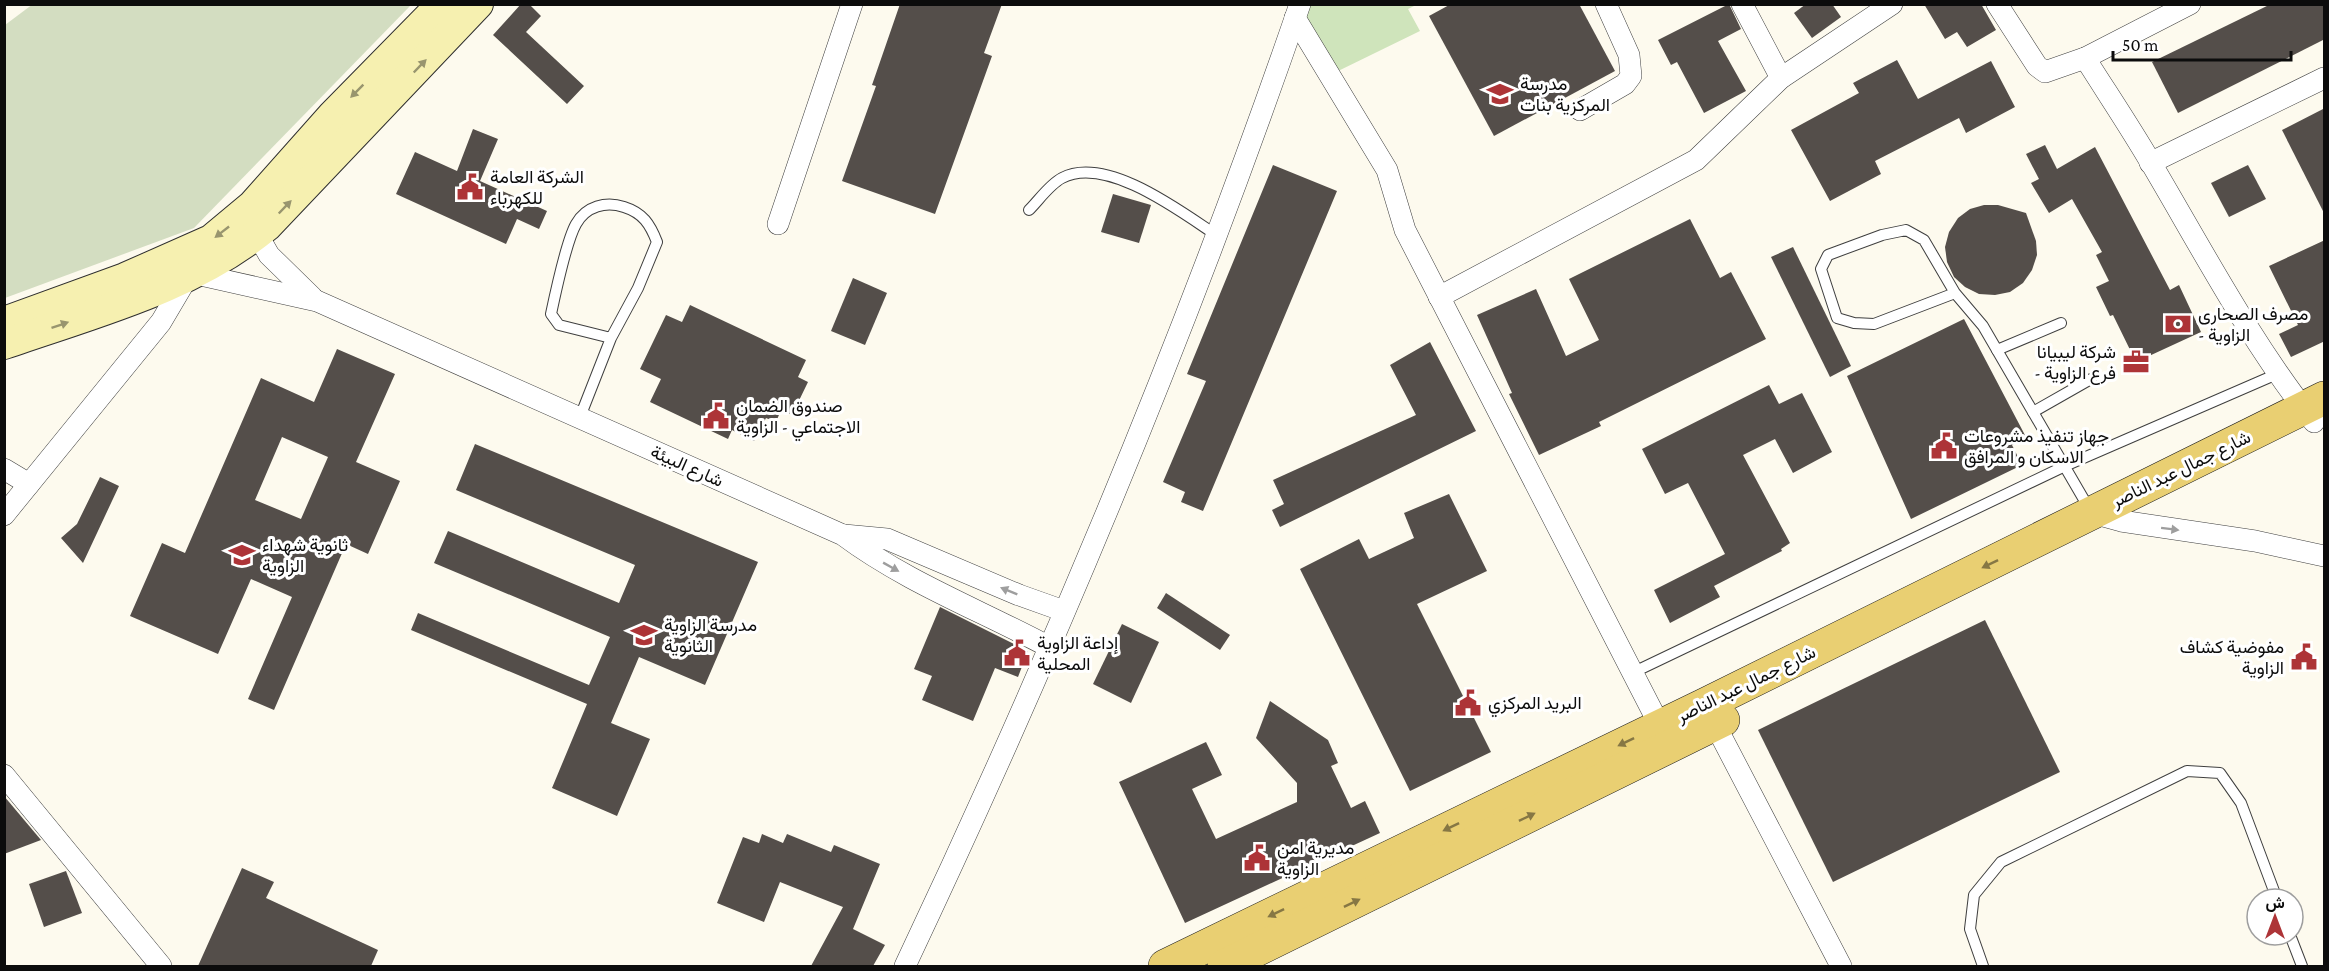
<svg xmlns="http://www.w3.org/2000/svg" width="2329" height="971" viewBox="0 0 2329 971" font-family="'Crimson Pro',Vazirmatn,serif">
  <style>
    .green { fill: #cfe4bb }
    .cemetery { fill: #d3ddc1 }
    .building { fill: #544e4a; fill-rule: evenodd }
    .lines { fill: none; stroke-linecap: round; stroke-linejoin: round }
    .lane-casing { stroke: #3f3f3f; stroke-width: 12 }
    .street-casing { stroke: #3f3f3f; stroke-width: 22 }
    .secondary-casing { stroke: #2e2e2e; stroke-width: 32 }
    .primary-casing { stroke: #1d1d1d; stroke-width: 34 }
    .lane { stroke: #fff; stroke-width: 10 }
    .street { stroke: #fff; stroke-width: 21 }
    .secondary { stroke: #f6f0b0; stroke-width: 30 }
    .primary { stroke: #e9cf72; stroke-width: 33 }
    .oneway { fill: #98956e }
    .oneway2 { fill: #9e9e9e }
    .oneway3 { fill: #867744 }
    .labels { text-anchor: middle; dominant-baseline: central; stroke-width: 6; stroke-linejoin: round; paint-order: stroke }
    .poi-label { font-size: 18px; fill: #0c0c0c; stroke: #fff; text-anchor: start }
    .street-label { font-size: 18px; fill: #0c0c0c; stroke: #fff }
  </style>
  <rect width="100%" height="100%" fill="#fdfaee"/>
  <!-- green -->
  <path class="green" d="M 1302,5 L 1416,5 L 1408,9 L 1420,31 L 1332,74 L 1298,18 Z"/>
  <!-- cemetery -->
  <path class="cemetery" d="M 33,4 L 411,4 L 411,5 L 194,228 L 5,298 L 5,25 Z"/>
  <!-- building -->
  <g class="building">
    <path d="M 521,4 L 529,4 L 541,16 L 526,32 L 584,86 L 567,104 L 493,35 Z"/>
    <path d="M 900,4 L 1002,4 L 984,53 L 992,56 L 935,214 L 842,181 L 876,86 L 872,85 Z"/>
    <path d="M 1451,4 L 1579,4 L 1615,71 L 1494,136 L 1429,16 Z"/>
    <path d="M 1729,4 L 1741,29 L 1718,41 L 1746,91 L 1704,113 L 1677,62 L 1671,65 L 1658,40 Z"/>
    <path d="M 1806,4 L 1832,4 L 1841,17 L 1812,38 L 1794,13 Z"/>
    <path d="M 1924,4 L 1981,4 L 1996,30 L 1967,47 L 1957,32 L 1945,39 Z"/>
    <path d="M 2271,4 L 2325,4 L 2325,39 L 2178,113 L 2152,62 Z"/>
    <path d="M 1897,60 L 1918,99 L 1991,61 L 2015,107 L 1966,133 L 1959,118 L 1875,161 L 1881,174 L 1830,201 L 1791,130 L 1859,93 L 1853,83 Z"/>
    <path d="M 2325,108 L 2325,215 L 2282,130 Z"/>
    <path d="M 473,129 L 498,139 L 480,181 L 547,211 L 539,229 L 517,219 L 506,244 L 396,194 L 415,152 L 457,171 Z"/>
    <path d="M 2045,145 L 2057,169 L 2095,147 L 2170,290 L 2179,285 L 2201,332 L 2136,362 L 2113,315 L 2110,316 L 2096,287 L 2109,281 L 2096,255 L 2102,252 L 2072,199 L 2049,213 L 2031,183 L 2039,179 L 2026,154 Z"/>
    <path d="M 1273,165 L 1337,191 L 1203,511 L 1181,502 L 1185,492 L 1163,482 L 1206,381 L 1187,374 Z"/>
    <path d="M 2248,165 L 2266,199 L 2229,217 L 2211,183 Z"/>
    <path d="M 1113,194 L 1151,205 L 1139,243 L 1101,232 Z"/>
    <path d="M 1984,205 L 1998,205 L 2026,213 L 2036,241 L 2037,255 L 2032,270 L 2023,283 L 2010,292 L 1995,295 L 1979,294 L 1965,287 L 1954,277 L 1947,262 L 1945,247 L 1949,232 L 1958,218 L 1970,209 Z"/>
    <path d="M 1690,219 L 1720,278 L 1731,272 L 1766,339 L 1599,422 L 1601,426 L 1539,455 L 1509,394 L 1512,393 L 1477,315 L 1536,289 L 1566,356 L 1599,340 L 1569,279 Z"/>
    <path d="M 2325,240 L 2325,341 L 2291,357 L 2279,334 L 2298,325 L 2269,266 Z"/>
    <path d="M 1793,247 L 1851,366 L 1830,377 L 1771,257 Z"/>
    <path d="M 853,278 L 887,293 L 865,345 L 831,331 Z"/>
    <path d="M 690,305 L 806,360 L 798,377 L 808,382 L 792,415 L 781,410 L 776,422 L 766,418 L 754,441 L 732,430 L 728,439 L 650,402 L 661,379 L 640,369 L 666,315 L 682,322 Z"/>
    <path d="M 1964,319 L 2027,439 L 2012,445 L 2022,465 L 1911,519 L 1847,376 Z"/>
    <path d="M 1430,342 L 1476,431 L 1280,527 L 1272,510 L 1284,504 L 1273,480 L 1416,415 L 1390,365 Z"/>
    <path d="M 337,349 L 395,374 L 356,462 L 400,481 L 368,554 L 346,544 L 274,710 L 248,699 L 292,597 L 251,579 L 218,654 L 130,616 L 162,543 L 185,553 L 261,378 L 314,402 ZM 282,437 L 328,457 L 301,519 L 255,500 Z"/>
    <path d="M 1769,385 L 1779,404 L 1802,393 L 1832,452 L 1793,473 L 1775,439 L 1743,455 L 1790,543 L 1781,549 L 1782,551 L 1714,586 L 1720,597 L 1670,623 L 1654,590 L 1725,554 L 1688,483 L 1665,494 L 1642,449 Z"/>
    <path d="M 475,444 L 758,562 L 705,685 L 639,657 L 611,723 L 650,739 L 617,816 L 552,788 L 587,704 L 411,630 L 418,613 L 589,685 L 610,637 L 434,563 L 448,531 L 619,603 L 635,565 L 456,490 Z"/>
    <path d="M 100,477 L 119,486 L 83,563 L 61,538 L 77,524 Z"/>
    <path d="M 1449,494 L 1487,571 L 1417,604 L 1491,752 L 1410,791 L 1300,569 L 1359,539 L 1369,559 L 1414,538 L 1404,513 Z"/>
    <path d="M 1166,593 L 1230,635 L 1220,650 L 1157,608 Z"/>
    <path d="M 940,607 L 1028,651 L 1018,677 L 995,668 L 973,721 L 922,700 L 932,676 L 914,669 Z"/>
    <path d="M 1985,620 L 2060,772 L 1833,882 L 1758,730 Z"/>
    <path d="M 1122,624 L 1159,642 L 1131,703 L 1093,684 Z"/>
    <path d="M 1270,701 L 1328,740 L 1338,763 L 1331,766 L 1351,808 L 1365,801 L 1380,833 L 1185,923 L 1119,782 L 1206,742 L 1222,775 L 1192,789 L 1216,839 L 1297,802 L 1297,783 L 1256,738 Z"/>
    <path d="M 4,796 L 41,840 L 4,854 Z"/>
    <path d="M 762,834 L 783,843 L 787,834 L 831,852 L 834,845 L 880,864 L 853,929 L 885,945 L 873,966 L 811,966 L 843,907 L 780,882 L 764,922 L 717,903 L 743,837 L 759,843 Z"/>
    <path d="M 242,868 L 274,882 L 266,898 L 378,950 L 371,966 L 198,966 Z"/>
    <path d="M 66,871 L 82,913 L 44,927 L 29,884 Z"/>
  </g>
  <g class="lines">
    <!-- lane casing -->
    <g class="lane-casing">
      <g id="lane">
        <path d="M 1029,210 C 1039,200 1050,184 1062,178 C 1106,155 1180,211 1216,235"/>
        <path d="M 1955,293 L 1874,324 L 1854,323 L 1837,318 L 1821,269 L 1828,255 L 1882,235 L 1906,230 L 1924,240 L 1955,293 L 1983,326 L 2090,510"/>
        <path d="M 1997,350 L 2061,323"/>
        <path d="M 2033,412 L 2091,379"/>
        <path d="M 580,417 L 611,338 L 638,288 L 657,242 C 650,224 643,213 624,207 C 606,201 586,206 576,224 C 567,240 555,295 551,314 L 559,325 L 611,338"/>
        <path d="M 1632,673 L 2065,466 L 2277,374"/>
        <path d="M 2290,935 L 2302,966"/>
        <path d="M 1983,966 L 1970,929 L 1974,895 L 2001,862 L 2187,771 L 2220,773 L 2241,803 L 2277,899"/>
      </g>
    </g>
    <!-- street casing -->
    <g class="street-casing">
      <g id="street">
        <path d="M 1742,4 L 1781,78"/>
        <path d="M 1997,4 L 2037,66 L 2045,72 L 2085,58 L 2190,4"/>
        <path d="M 1295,18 L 1387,170 L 1405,230 L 1660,726"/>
        <path d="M 2085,58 C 2107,93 2130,127 2151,163 C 2203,251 2250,341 2314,422"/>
        <path d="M 1580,110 L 1625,84 L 1631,76 L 1629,55 L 1606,4"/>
        <path d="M 2150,163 L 2324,78"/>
        <path d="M 778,224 L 852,4"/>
        <path d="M 257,234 L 269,255 L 312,297"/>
        <path d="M 196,274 L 317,301 L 843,535 C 906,582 980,610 1049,647"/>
        <path d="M 1439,297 L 1696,160 L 1781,78 L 1892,4"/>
        <path d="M 4,469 L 29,484"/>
        <path d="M 2092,513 L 2121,521 L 2255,541 L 2324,556"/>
        <path d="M 4,515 L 161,322 L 187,278"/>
        <path d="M 844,535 L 887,539 L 1019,595 L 1064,611"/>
        <path d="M 1709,713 L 1841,966"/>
        <path d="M 4,775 L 161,966"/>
        <path d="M 905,966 C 1053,653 1187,332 1300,4"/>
      </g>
    </g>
    <!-- secondary casing -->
    <g class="secondary-casing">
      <g id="secondary">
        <path d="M 4,322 L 125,278 L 211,240 L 253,205 L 333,115 L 442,4"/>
        <path d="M 4,344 C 96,312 192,288 267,226 L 478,4"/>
      </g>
    </g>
    <!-- primary casing -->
    <g class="primary-casing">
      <g id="primary">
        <path d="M 1165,966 L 1704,705 L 2324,398"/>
        <path d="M 1224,966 L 1723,720"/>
      </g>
    </g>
    <!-- lane -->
    <use href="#lane" class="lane"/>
    <!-- street -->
    <use href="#street" class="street"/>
    <!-- secondary -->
    <use href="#secondary" class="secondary"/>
    <!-- primary -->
    <use href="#primary" class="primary"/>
  </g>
  <!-- one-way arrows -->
  <defs><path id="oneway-solid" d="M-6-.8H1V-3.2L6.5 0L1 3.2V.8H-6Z" transform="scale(1.5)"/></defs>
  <g class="oneway">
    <use href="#oneway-solid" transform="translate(420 66) rotate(-46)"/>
    <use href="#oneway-solid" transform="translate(357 91) rotate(135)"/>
    <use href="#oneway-solid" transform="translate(285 207) rotate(-46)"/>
    <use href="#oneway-solid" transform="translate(222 232) rotate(142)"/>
    <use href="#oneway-solid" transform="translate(60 325) rotate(-19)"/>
  </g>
  <g class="oneway2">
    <use href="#oneway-solid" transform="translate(2170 529) rotate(7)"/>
    <use href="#oneway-solid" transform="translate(891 567) rotate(29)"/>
    <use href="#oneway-solid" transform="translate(1009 591) rotate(-158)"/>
  </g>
  <g class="oneway3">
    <use href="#oneway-solid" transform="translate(1990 564) rotate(154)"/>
    <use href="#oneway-solid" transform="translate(1626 742) rotate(154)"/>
    <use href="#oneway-solid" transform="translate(1527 817) rotate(-26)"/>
    <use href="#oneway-solid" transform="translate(1451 827) rotate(154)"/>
    <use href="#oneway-solid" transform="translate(1352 903) rotate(-26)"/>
    <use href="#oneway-solid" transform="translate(1276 913) rotate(154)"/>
  </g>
  <!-- icons -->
  <defs>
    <g id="school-bare" transform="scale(2.07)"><path d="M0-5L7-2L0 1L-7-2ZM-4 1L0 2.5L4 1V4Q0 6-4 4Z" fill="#ad3437" stroke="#fff" stroke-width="2.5" paint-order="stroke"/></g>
    <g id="civic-bare" transform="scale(2.07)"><path d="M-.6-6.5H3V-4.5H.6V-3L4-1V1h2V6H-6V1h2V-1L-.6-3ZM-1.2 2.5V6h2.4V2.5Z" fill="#ad3437" stroke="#fff" stroke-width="2.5" paint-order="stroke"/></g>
    <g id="bank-bare" transform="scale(2.07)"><path d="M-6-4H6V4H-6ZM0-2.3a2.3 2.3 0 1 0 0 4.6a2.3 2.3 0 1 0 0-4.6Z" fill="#ad3437" stroke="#fff" stroke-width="2.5" paint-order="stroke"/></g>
    <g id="office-bare" transform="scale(2.07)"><path d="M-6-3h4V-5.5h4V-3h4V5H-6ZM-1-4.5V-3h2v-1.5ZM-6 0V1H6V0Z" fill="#ad3437" stroke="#fff" stroke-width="2.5" paint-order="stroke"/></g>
  </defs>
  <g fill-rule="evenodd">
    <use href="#school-bare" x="1500" y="94"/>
    <use href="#civic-bare" x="470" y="187"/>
    <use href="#bank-bare" x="2178" y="324"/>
    <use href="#office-bare" x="2136" y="362"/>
    <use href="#civic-bare" x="716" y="416"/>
    <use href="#civic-bare" x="1944" y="446"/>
    <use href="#school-bare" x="242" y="555"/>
    <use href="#school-bare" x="644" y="635"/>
    <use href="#civic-bare" x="1017" y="653"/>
    <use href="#civic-bare" x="2304" y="657"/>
    <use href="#civic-bare" x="1468" y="703"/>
    <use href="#civic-bare" x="1257" y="858"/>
  </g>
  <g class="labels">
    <!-- poi labels -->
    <g class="poi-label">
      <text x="1520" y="84">مدرسة<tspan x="1520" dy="21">المركزية بنات</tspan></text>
      <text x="490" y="177">الشركة العامة<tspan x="490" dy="21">للكهرباء</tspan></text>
      <text x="2198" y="314">مصرف الصحارى<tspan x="2198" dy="21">- الزاوية</tspan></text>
      <text x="2116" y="352" text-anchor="end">شركة ليبيانا<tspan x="2116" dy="21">- فرع الزاوية</tspan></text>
      <text x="736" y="406">صندوق الضمان<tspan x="736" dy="21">الاجتماعي - الزاوية</tspan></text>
      <text x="1964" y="436">جهاز تنفيذ مشروعات<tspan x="1964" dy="21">الاسكان و المرافق</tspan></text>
      <text x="262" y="545">ثانوية شهداء<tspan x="262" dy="21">الزاوية</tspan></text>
      <text x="664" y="625">مدرسة الزاوية<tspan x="664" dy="21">الثانوية</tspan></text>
      <text x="1037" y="643">إداعة الزاوية<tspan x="1037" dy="21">المحلية</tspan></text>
      <text x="2284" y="647" text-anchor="end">مفوضية كشاف<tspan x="2284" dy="21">الزاوية</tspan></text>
      <text x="1488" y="703">البريد المركزي</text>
      <text x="1277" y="848">مديرية امن<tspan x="1277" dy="21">الزاوية</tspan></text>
    </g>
    <!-- street labels -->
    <g class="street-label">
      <text transform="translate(687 466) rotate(24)">شارع البيئة</text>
      <text transform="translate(2181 469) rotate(-26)">شارع جمال عبد الناصر</text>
      <text transform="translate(1746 684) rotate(-26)">شارع جمال عبد الناصر</text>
    </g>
  </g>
  <!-- border -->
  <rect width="2329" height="971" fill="none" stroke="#0c0c0c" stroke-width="12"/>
  <!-- north arrow -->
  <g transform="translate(2275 917)"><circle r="28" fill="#ffffff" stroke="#9e9e9e" stroke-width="1.5"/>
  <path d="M0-4.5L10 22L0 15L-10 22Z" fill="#ad3437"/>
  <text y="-9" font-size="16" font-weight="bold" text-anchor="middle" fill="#0c0c0c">ش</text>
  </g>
  <!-- scale -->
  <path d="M2113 51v9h178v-9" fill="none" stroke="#0c0c0c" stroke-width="3"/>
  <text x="2122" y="51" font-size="18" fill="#0c0c0c" stroke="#ffffff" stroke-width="4.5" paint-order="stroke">50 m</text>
</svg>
